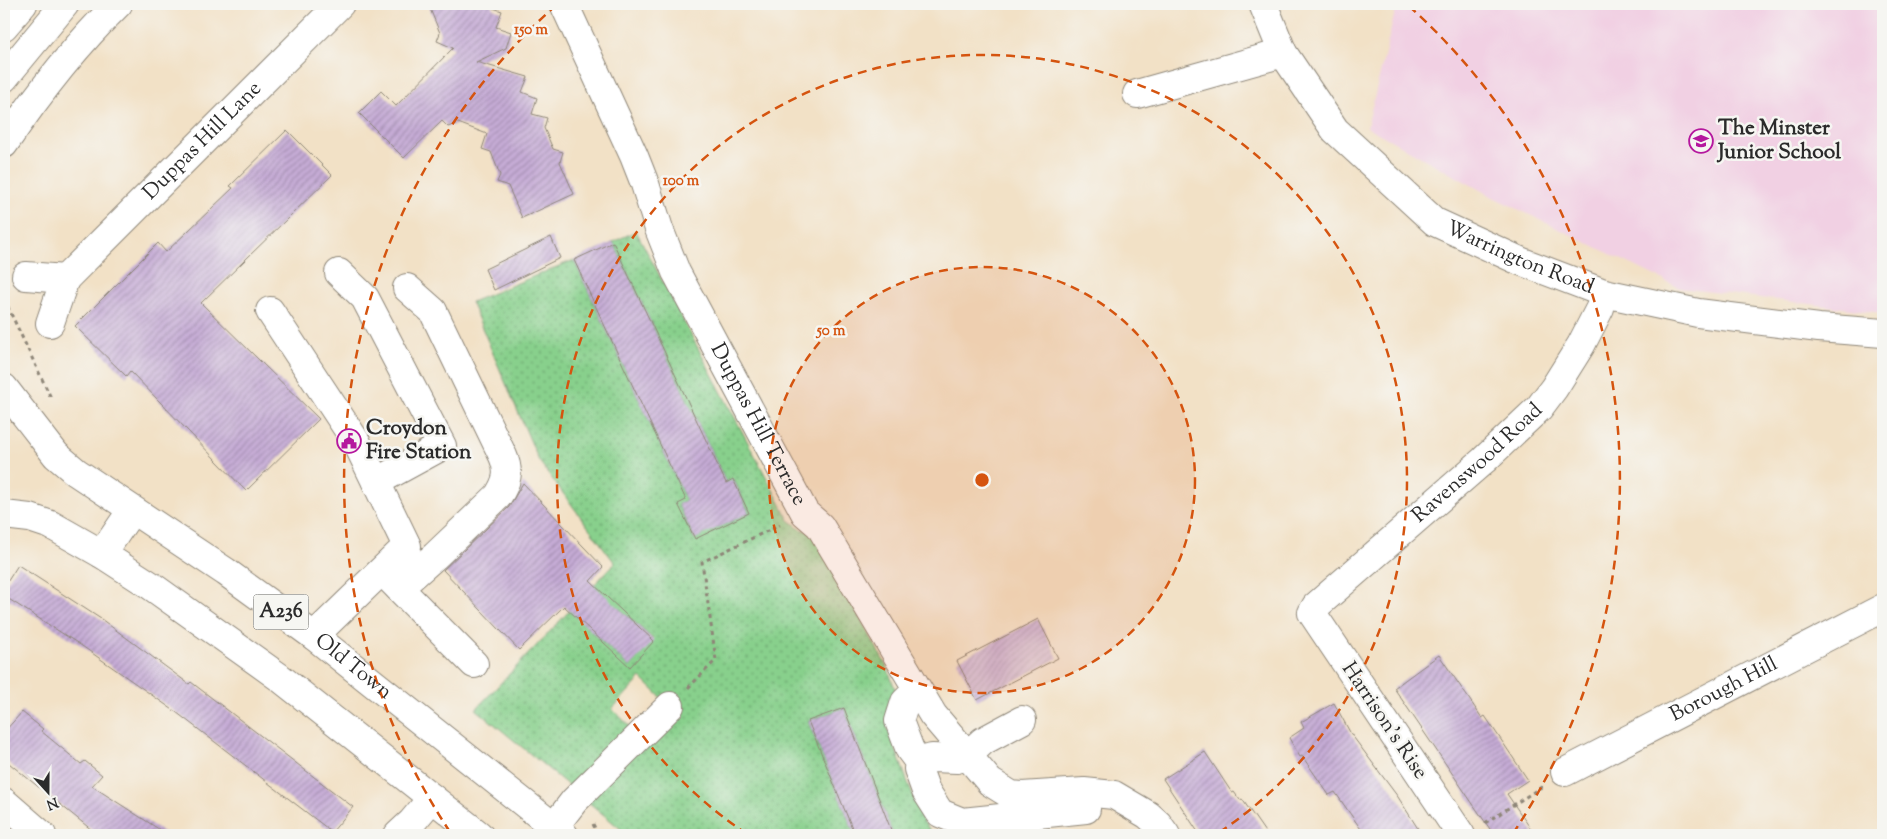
<svg xmlns="http://www.w3.org/2000/svg" width="1887" height="839" viewBox="0 0 1887 839" font-family="'Sorts Mill Goudy',serif">
  <style>
    .built { fill: #f1d0e3 }
    .grass { fill: url(#grass-dots); stroke: #5a7e5c; fill-rule: evenodd }
    .building { fill: url(#building-hatch) }
    .lines { fill: none; stroke-linecap: round; stroke-linejoin: round }
    .minor-casing { stroke: #8e8678; stroke-width: 30 }
    .major-casing { stroke: #8e8678; stroke-width: 30 }
    .highway-casing { stroke: #8e8678; stroke-width: 30 }
    .path { stroke: #8e8678; stroke-width: 3; stroke-dasharray: 4 4; stroke-linecap: butt }
    .minor { stroke: #fff; stroke-width: 28 }
    .major { stroke: #fff; stroke-width: 28 }
    .highway { stroke: #fff; stroke-width: 28 }
    .ring { fill: none; stroke: #d5540f; stroke-width: 2.5; stroke-dasharray: 9 6 }
    .labels { text-anchor: middle; dominant-baseline: central; stroke-width: 5; stroke-linejoin: round; paint-order: stroke }
    .shield { fill: #f6f6f2; stroke: #686867; stroke-width: 1 }
    .shield-label { font-size: 20px; font-weight: bold; fill: #2b2b2b }
    .poi-label { font-size: 21px; font-weight: bold; fill: #2b2b2b; stroke: #f6f6f2; text-anchor: start }
    .street-label { font-size: 21px; fill: #2b2b2b; stroke: #f6f6f2 }
    .centre { fill: #d5540f; stroke: #f6f6f2; stroke-width: 2.5 }
    .ring-label { font-size: 15px; text-anchor: middle; font-weight: bold; fill: #d5540f; stroke: #f6f6f2; stroke-width: 5; stroke-linejoin: round; paint-order: stroke }
  </style>
  <defs>
    <pattern id="grass-dots" width="8" height="8" patternUnits="userSpaceOnUse" patternTransform="scale(1.25)"><rect width="8" height="8" fill="#88d08c"/><path d="M2 2h.1M6 6h.1" fill="none" stroke="#6fa973" stroke-width="1.8" stroke-linecap="round"/></pattern>
    <pattern id="building-hatch" width="6" height="6" patternUnits="userSpaceOnUse" patternTransform="scale(1.25)"><rect width="6" height="6" fill="#c6acd6"/><path d="M-1 1l2-2M0 6l6-6M5 7l2-2" fill="none" stroke="#a18cae"/></pattern>
  </defs>
  <rect width="100%" height="100%" fill="#f6f6f2"/>
  <filter id="ink" filterUnits="userSpaceOnUse"><feTurbulence type="fractalNoise" baseFrequency=".02" numOctaves="2"/><feDisplacementMap in="SourceGraphic" scale="10" xChannelSelector="R" yChannelSelector="G"/><feConvolveMatrix kernelMatrix="1 2 1 2 8 2 1 2 1" color-interpolation-filters="sRGB"/></filter>
  <filter id="wash" filterUnits="userSpaceOnUse"><feTurbulence type="fractalNoise" baseFrequency=".0096" numOctaves="4" result="noise"/><feDisplacementMap in="SourceGraphic" scale="20" xChannelSelector="R" yChannelSelector="G"/><feGaussianBlur stdDeviation="1.12" result="paint"/><feColorMatrix in="noise" values="0 0 0 0 0 0 0 0 0 0 0 0 0 0 0 0 0 1.4 0 .05"/><feComposite in="paint" operator="in"/></filter>
  <g filter="url(#wash)">
    <rect width="100%" height="100%" fill="#f2e1c6"/>
    <!-- built -->
    <path class="built" d="M 1397,4 L 1883,4 L 1883,313 L 1680,288 L 1491,196 L 1367,127 Z"/>
    <!-- grass -->
    <path class="grass" d="M 636,231 L 789,520 L 801,529 L 814,534 L 887,667 L 895,689 L 888,707 L 887,726 L 921,818 L 933,834 L 938,835 L 893,835 L 844,708 L 808,721 L 855,835 L 628,835 L 476,709 L 615,563 L 539,461 L 471,302 L 574,260 L 686,500 L 678,504 L 694,539 L 749,513 L 734,480 L 726,483 L 613,242 ZM 619,608 L 654,640 L 630,667 L 594,634 ZM 641,678 L 670,706 L 640,736 L 612,709 Z"/>
    <g id="blocks">
      <!-- building -->
      <g class="building">
        <path d="M 428,4 L 491,4 L 493,8 L 502,11 L 496,27 L 511,32 L 506,48 L 476,62 L 528,77 L 522,92 L 537,98 L 532,114 L 547,118 L 544,128 L 553,149 L 563,152 L 560,162 L 574,194 L 522,218 L 508,186 L 497,182 L 500,175 L 491,152 L 482,149 L 487,134 L 458,123 L 448,127 L 442,121 L 404,158 L 359,113 L 381,91 L 396,106 L 453,48 L 437,41 L 440,33 Z"/>
        <path d="M 287,130 L 332,175 L 201,303 L 319,419 L 246,491 L 130,371 L 126,376 L 75,326 L 158,243 L 166,252 L 233,188 L 230,186 Z"/>
        <path d="M 551,237 L 560,258 L 494,290 L 485,269 Z"/>
        <path d="M 613,242 L 726,483 L 733,479 L 749,513 L 695,539 L 678,504 L 686,500 L 574,260 Z"/>
        <path d="M 523,483 L 603,567 L 590,581 L 654,641 L 630,667 L 564,606 L 519,650 L 443,570 L 509,507 Z"/>
        <path d="M 18,565 L 101,619 L 189,684 L 191,682 L 353,807 L 332,832 L 176,712 L 82,646 L 4,596 L 4,587 Z"/>
        <path d="M 1038,619 L 1058,658 L 977,700 L 957,661 Z"/>
        <path d="M 1439,655 L 1482,718 L 1485,716 L 1528,780 L 1507,794 L 1535,835 L 1494,835 L 1394,688 Z"/>
        <path d="M 1334,703 L 1351,734 L 1398,797 L 1422,835 L 1365,835 L 1335,792 L 1329,795 L 1302,756 L 1300,757 L 1289,738 L 1304,728 L 1301,722 Z"/>
        <path d="M 844,708 L 893,835 L 855,835 L 808,721 Z"/>
        <path d="M 22,712 L 43,729 L 41,731 L 81,764 L 85,761 L 102,775 L 92,786 L 168,835 L 98,835 L 15,768 L 4,759 L 4,732 Z"/>
        <path d="M 1205,752 L 1232,793 L 1234,792 L 1240,800 L 1242,799 L 1267,835 L 1200,835 L 1163,779 Z"/>
      </g>
    </g>
  </g>
  <g filter="url(#ink)">
    <use href="#blocks" fill-opacity="0" stroke="#8e8678" stroke-width="1"/>
    <g class="lines">
      <!-- minor casing -->
      <g class="minor-casing">
        <g id="minor">
          <path id="s1" d="M 564,4 L 634,156 L 645,184 L 659,229 L 676,272 L 805,513 L 820,526 L 933,715 L 990,782 L 1011,795 L 1022,796 L 1084,792 L 1114,795 L 1148,815 L 1158,824 L 1166,835"/>
          <path id="s2" d="M 1263,4 L 1283,53 L 1335,130 L 1435,222 L 1520,261 L 1604,293 L 1698,313 L 1819,328 L 1883,333"/>
          <path d="M 1137,94 L 1283,53"/>
          <path d="M 339,273 L 365,298 L 442,446 L 376,482"/>
          <path id="s3" d="M 26,276 L 65,279 L 340,4"/>
          <path d="M 270,311 L 357,443 L 407,546 L 314,636"/>
          <path d="M 50,323 L 65,279"/>
          <path d="M 102,554 L 132,510"/>
          <path d="M 386,575 L 474,664"/>
          <path d="M 399,588 L 435,556 L 498,496 C 507,482 510,472 503,456 L 433,311 L 407,288"/>
          <path d="M 917,690 L 905,702 L 899,721 L 910,750 L 919,762 L 918,769 L 926,791 L 940,813 L 962,822 L 1086,809"/>
          <path d="M 919,762 L 932,758 L 957,759 L 967,756 L 983,741 L 1022,720"/>
          <path id="s4" d="M 1565,772 L 1883,608"/>
          <path d="M 4,802 L 42,835"/>
          <path d="M 554,827 L 574,801 L 670,706"/>
          <path d="M 398,835 L 412,822 L 432,798"/>
          <path id="s5" d="M 1461,835 L 1312,613 L 1316,606 L 1484,460 L 1539,408 L 1554,388 L 1581,345 L 1600,308 L 1604,293"/>
        </g>
      </g>
      <!-- major casing -->
      <g class="major-casing">
        <g id="major">
          <path id="s6" d="M 4,388 L 56,455 L 76,472 L 226,572 L 314,636 L 564,835"/>
          <path d="M 4,515 L 30,518 L 51,525 L 102,554 L 150,585 L 279,677 L 479,835"/>
        </g>
      </g>
      <!-- highway casing -->
      <g class="highway-casing">
        <g id="highway">
          <path d="M 4,26 L 23,4"/>
          <path d="M 4,78 L 65,4"/>
          <path d="M 4,144 C 38,94 75,46 118,4"/>
        </g>
      </g>
      <!-- path -->
      <g class="path">
        <path d="M 4,299 L 52,400"/>
        <path d="M 688,688 L 716,660 L 702,562 L 780,525"/>
        <path d="M 1485,823 L 1543,786"/>
        <path d="M 593,824 L 598,835"/>
      </g>
      <!-- minor -->
      <use href="#minor" class="minor"/>
      <!-- major -->
      <use href="#major" class="major"/>
      <!-- highway -->
      <use href="#highway" class="highway"/>
    </g>
  </g>
  <!-- distance rings -->
  <circle cx="982" cy="480" r="213" fill="#d5540f" fill-opacity=".12"/>
  <g class="ring">
    <circle cx="982" cy="480" r="213"/>
    <path d="M747 834A425 425 0 1 1 1217 834"/>
    <path d="M450 832A638 638 0 0 1 555 6M1409 6A638 638 0 0 1 1514 832"/>
  </g>
  <!-- icons -->
  <defs>
    <g id="school-ring" transform="scale(1.25)"><circle r="9.5" fill="#f6f6f2" stroke="#b5179e" stroke-width="1.5"/><path d="M0-5L7-2L0 1L-7-2ZM-4 1L0 2.5L4 1V4Q0 6-4 4Z" fill="#b5179e"/></g>
    <g id="civic-ring" transform="scale(1.25)"><circle r="9.5" fill="#f6f6f2" stroke="#b5179e" stroke-width="1.5"/><path d="M-.6-6.5H3V-4.5H.6V-3L4-1V1h2V6H-6V1h2V-1L-.6-3ZM-1.2 2.5V6h2.4V2.5Z" fill="#b5179e"/></g>
  </defs>
  <g fill-rule="evenodd">
    <use href="#school-ring" x="1701" y="141"/>
    <use href="#civic-ring" x="349" y="441"/>
  </g>
  <g class="labels">
    <!-- shield labels -->
    <rect class="shield" x="253.5" y="594.5" width="55" height="35" rx="4"/>
    <g class="shield-label">
      <text x="281" y="612">A236</text>
    </g>
    <!-- poi labels -->
    <g class="poi-label">
      <text x="1718" y="129">The Minster<tspan x="1718" dy="24">Junior School</tspan></text>
      <text x="366" y="429">Croydon<tspan x="366" dy="24">Fire Station</tspan></text>
    </g>
    <!-- street labels -->
    <g class="street-label">
      <text stroke="none"><textPath href="#s3" startOffset="234">Duppas Hill Lane</textPath></text>
      <text stroke="none"><textPath href="#s2" startOffset="374">Warrington Road</textPath></text>
      <text stroke="none"><textPath href="#s1" startOffset="464">Duppas Hill Terrace</textPath></text>
      <text stroke="none"><textPath href="#s5" startOffset="491">Ravenswood Road</textPath></text>
      <text stroke="none"><textPath href="#s6" startOffset="450">Old Town</textPath></text>
      <text stroke="none"><textPath href="#s4" startOffset="179">Borough Hill</textPath></text>
      <text transform="translate(1384 721) rotate(56)">Harrison's Rise</text>
    </g>
  </g>
  <circle cx="982" cy="480" r="8" class="centre"/>
  <g class="ring-label">
    <text x="531" y="34">150 m</text>
    <text x="681" y="185">100 m</text>
    <text x="831" y="335">50 m</text>
  </g>
  <!-- margin -->
  <rect width="1887" height="839" fill="none" stroke="#f6f6f2" stroke-width="20"/>
  <!-- north arrow -->
  <g transform="translate(48 792) rotate(159)" stroke="#f6f6f2" stroke-width="4" paint-order="stroke">
  <path d="M0-4L9 19L0 12L-9 19Z" fill="#2b2b2b"/>
  <text y="-8" font-size="14" font-weight="bold" text-anchor="middle" fill="#2b2b2b">N</text>
  </g>
</svg>
